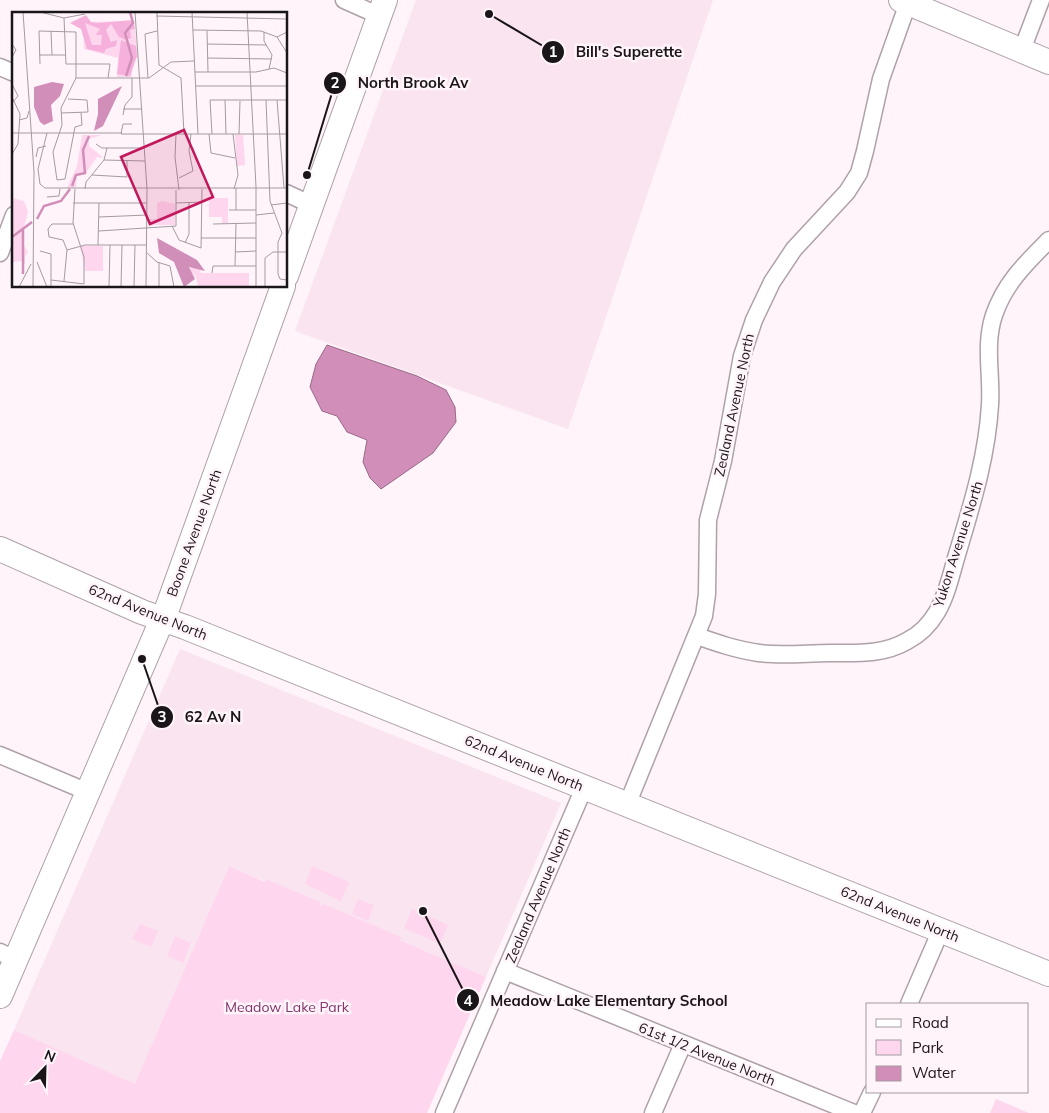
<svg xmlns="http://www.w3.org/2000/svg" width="1049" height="1113" viewBox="0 0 1049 1113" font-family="Mulish,sans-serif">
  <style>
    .built { fill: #f9e4f0 }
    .green { fill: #fed7ee }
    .water { fill: #d08eb8; stroke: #996a88 }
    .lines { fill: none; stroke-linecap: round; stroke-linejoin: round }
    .street-casing { stroke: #aea1a9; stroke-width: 19 }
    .secondary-casing { stroke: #aea1a9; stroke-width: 26 }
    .street { stroke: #fff; stroke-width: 16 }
    .secondary { stroke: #fff; stroke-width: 24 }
    .labels { text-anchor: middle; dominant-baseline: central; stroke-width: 5; stroke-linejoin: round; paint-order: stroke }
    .street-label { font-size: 14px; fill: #1a1518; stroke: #fff4fa }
    .park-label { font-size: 14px; fill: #83356a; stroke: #fff4fa }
    .inset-river { fill: none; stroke: #d08eb8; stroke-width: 2.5 }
    .inset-road { fill: none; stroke: #a39ba0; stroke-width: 1 }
    .view { fill: #c2185b; fill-opacity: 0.15; stroke: #c2185b; stroke-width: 2.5 }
    .inset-edge { fill: none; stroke: #1a1518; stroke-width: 2.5 }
    .leader { fill: none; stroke: #1a1518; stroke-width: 2 }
    .callout-dot { fill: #1a1518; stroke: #fff4fa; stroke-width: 2 }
    .mark-label { font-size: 15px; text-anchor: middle; font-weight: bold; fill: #fff }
    .callout-label { font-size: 15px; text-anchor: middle; font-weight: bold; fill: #1a1518; stroke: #fff4fa; stroke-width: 5; stroke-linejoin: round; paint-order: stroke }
  </style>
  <rect width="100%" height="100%" fill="#fff4fa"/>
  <!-- built -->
  <g class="built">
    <path d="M 416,0 L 713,0 L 568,429 L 295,331 Z"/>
    <path d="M 180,649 L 561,803 L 486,977 L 229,866 L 135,1085 L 14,1030 Z"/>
  </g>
  <!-- green -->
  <g class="green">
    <path d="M 229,866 L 265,882 L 266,879 L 320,902 L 319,905 L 323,906 L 324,904 L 401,937 L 400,940 L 486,977 L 427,1113 L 0,1113 L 0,1061 L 14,1030 L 135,1084 Z"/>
    <path d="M 312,866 L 349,882 L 341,901 L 305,884 Z"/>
    <path d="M 358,899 L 374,905 L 368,921 L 352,914 Z"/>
    <path d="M 412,909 L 448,925 L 440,944 L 404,928 Z"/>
    <path d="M 140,924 L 158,931 L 151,947 L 132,939 Z"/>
    <path d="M 175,936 L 191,943 L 183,963 L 167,956 Z"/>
    <path d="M 996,1099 L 1029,1113 L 990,1113 Z"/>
  </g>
  <!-- water -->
  <path class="water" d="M 327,345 L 417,376 L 446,390 L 455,407 L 456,422 L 433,453 L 381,489 L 370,478 L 363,462 L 367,440 L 347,432 L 337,416 L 322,411 L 310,387 L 316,364 Z"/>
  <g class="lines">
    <!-- street casing -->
    <g class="street-casing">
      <g id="street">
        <path d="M 344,0 L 380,16"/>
        <path d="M 1022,50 L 1041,0"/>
        <path d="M 0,67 L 14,73"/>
        <path d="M 286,193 L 312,205"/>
        <path d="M 0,253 L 14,215"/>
        <path d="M 697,636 C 717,643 737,650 759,653 C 782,656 807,653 830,653 C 857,653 883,655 907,641 C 919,635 930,624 937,612 C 948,593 952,570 959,548 C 973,501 987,455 990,405 C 992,375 984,345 994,315 C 1005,283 1025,264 1049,240"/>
        <path d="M 0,755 L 88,792"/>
        <path d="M 627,805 L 704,616 L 707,594 L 708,520 L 723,461 L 742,356 L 754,320 L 772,282 L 794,249 L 847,192 L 859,173 L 865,151 L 881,79 L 908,3"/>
        <path d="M 0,952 L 16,960"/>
        <path d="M 505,971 L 854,1113"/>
        <path d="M 909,1004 L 941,930"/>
        <path d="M 444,1113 L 584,788"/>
        <path d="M 653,1113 L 683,1044"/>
        <path d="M 862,1113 L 872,1092"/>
      </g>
    </g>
    <!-- secondary casing -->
    <g class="secondary-casing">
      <g id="secondary">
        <path d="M 901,0 L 1049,62"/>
        <path d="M 286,276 L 385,0"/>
        <path d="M 0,549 L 142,612 L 185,627 L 1049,974"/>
        <path d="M 0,996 L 168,606 L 283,286"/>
      </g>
    </g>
    <!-- street -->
    <use href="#street" class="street"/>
    <!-- secondary -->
    <use href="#secondary" class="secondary"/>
  </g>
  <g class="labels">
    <!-- street labels -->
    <g class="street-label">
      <text transform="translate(734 405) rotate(-78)">Zealand Avenue North</text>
      <text transform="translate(194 533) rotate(-70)">Boone Avenue North</text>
      <text transform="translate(958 544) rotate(-72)">Yukon Avenue North</text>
      <text transform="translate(148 612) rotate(22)">62nd Avenue North</text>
      <text transform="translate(524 763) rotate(22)">62nd Avenue North</text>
      <text transform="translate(538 895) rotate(-67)">Zealand Avenue North</text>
      <text transform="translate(900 914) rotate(22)">62nd Avenue North</text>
      <text transform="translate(707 1054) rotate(22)">61st 1/2 Avenue North</text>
    </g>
    <!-- park labels -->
    <g class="park-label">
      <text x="287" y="1007">Meadow Lake Park</text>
    </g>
  </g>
  <!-- overview -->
  <g transform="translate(12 12)">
    <rect width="275" height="275" fill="#fff4fa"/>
    <path d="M 122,9 L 126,46 L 120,47 L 120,65 L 105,65 L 106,46 L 72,37 L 71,10 ZM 70,123 L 90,123 L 77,127 L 77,134 L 92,146 L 85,145 L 74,161 L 65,163 L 64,176 L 55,176 L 65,154 ZM 223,123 L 231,123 L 233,153 L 225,154 ZM 0,186 L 12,189 L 16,200 L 11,219 L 12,234 L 16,240 L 13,244 L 13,252 L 9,249 L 0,250 ZM 197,186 L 216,186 L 216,211 L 210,211 L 210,205 L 197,205 L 197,194 L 190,194 L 197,193 ZM 150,189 L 163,192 L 163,213 L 136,213 L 136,207 L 145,207 L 145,191 ZM 68,234 L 91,234 L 91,259 L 73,259 ZM 180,255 L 188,257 L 189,261 L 237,261 L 237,275 L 186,275 L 184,265 L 177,258 Z" fill="#fed7ee"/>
    <path d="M 74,3 L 79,10 L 86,11 L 121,8 L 123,17 L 118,18 L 119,26 L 114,28 L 107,25 L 99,12 L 94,18 L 99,30 L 105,28 L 104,34 L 94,37 L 92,41 L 75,37 L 69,17 L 58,11 ZM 73,11 L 88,17 L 84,23 L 90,23 L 89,33 L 80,33 ZM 109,28 L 124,34 L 125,44 L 118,64 L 105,62 Z" fill="#f5b1dc" fill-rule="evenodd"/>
    <path d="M 40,70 L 52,72 L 48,84 L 39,93 L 41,109 L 32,113 L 28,110 L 22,95 L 22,75 ZM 110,74 L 91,114 L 82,119 L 86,102 L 86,87 ZM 145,226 L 185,248 L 193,259 L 177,255 L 183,267 L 172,275 L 162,250 L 147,241 Z" fill="#d08eb8"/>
    <path class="inset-river" d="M 114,64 L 120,46 L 113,21 L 121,11 L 118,0M 60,174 L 64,163 L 73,161 L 71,138 L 77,124M 25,207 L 32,194 L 49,189 L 58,177M 0,225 L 20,210M 11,262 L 11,216"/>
    <path class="inset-road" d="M 11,0 L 22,160 L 21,275M 28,0 L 52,6M 123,0 L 135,177 L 134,275M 145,0 L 147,53 L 169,66 L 172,122M 180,0 L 186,122M 235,0 L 244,175 L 244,275M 144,4 L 275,7M 52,6 L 54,52M 52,6 L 73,2M 181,18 L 249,19 L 265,25 L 275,20M 39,19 L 40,43M 195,19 L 196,60M 252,20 L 252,29 L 260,43 L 257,57M 265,25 L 275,41M 0,32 L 4,38 L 0,45M 195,32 L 254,33M 27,43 L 53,43M 196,46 L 260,47M 28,52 L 27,19 L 64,20 L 64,66 L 49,96 L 50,113 L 41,140 L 45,168 L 53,167 L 63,115 L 70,113 L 69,101M 54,52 L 98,52 L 96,66M 183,60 L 244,60 L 262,56 L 275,61M 64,66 L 137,66 L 159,50 L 182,49M 136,66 L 133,22 L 145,19M 0,72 L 6,84 L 0,91M 183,74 L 275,74M 0,85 L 8,102 L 6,132 L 0,142M 213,88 L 214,122M 254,88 L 258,189 L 270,221 L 266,230 L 266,262 L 268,267 L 275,268M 265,88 L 272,176M 111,97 L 130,97M 49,101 L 76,100 L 75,88 L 56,87M 111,103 L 113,93 L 120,85 L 120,66M 7,108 L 15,106 L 17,99M 0,121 L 110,121M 35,121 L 26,157 L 28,172 L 33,176 L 275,176M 109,122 L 275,122M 109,122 L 111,112 L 120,112M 164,122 L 163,145 L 167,178M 197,122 L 199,141 L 223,146M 200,122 L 198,88 L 275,88M 221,122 L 226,163 L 222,177M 227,122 L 228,89M 84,132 L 90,136 L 132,136M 24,145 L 26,136 L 34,134M 92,148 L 133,149M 80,163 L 115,165 L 115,149M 167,166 L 181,159 L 177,139 L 179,122M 63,177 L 61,211 L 72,245 L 72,272M 73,177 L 74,170 L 92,148 L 95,136M 35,185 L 47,184 L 48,177M 61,191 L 135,191M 164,191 L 190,190M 259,193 L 275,191M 217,198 L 244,198M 224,198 L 224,176M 244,203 L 262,201M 87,205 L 135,203M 201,212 L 244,211M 160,214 L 167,228 L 189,236 L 190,177M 87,219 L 164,214 L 164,178M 189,226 L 244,226M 173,231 L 177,222 L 177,191M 86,233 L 87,191M 55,238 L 73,233 L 135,233M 28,239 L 39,242 L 39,274M 223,240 L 244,239M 135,241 L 145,250 L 158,254 L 162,275M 25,250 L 35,275M 147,251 L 147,275M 223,254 L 224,212M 200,261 L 201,254 L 244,254M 39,268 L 72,272M 52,269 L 55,238 L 51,228 L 37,225 L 36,217 L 40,212 L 61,212M 7,275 L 19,252M 97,275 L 98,233M 109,275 L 110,233M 122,275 L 123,233M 253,275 L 253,246 L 261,240 L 275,240"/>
    <path class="view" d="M 172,118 L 201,185 L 138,212 L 109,145 Z"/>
    <rect width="275" height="275" class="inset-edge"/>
  </g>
  <!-- callouts -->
  <path class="leader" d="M489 14L553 52M307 175L335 83M142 659L162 717M423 911L468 1000"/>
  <g class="callout-dot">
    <circle cx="489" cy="14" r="5"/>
    <circle cx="307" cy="175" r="5"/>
    <circle cx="142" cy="659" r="5"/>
    <circle cx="423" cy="911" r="5"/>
    <circle cx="553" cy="52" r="12"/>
    <circle cx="335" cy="83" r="12"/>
    <circle cx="162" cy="717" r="12"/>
    <circle cx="468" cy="1000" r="12"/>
  </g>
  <g class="mark-label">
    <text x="553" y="57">1</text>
    <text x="335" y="88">2</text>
    <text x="162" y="722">3</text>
    <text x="468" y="1006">4</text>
  </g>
  <g class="callout-label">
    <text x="629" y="57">Bill's Superette</text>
    <text x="413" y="88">North Brook Av</text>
    <text x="213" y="722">62 Av N</text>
    <text x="609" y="1006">Meadow Lake Elementary School</text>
  </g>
  <!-- legend -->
  <rect x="866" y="1003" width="162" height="90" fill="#fff4fa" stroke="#a39ba0"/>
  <rect x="876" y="1019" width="25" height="8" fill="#ffffff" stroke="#a39ba0"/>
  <text x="912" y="1028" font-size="15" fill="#1a1518">Road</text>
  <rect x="876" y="1040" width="25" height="15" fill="#fed7ee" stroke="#a39ba0"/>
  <text x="912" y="1053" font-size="15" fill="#1a1518">Park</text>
  <rect x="876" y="1066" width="25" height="15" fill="#d08eb8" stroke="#a39ba0"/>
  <text x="912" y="1078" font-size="15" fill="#1a1518">Water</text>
  <!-- north arrow -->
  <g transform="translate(45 1068) rotate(23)" stroke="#fff4fa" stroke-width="4" paint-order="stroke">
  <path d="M0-4L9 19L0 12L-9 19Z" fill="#1a1518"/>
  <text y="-8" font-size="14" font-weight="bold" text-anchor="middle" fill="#1a1518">N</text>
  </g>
</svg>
